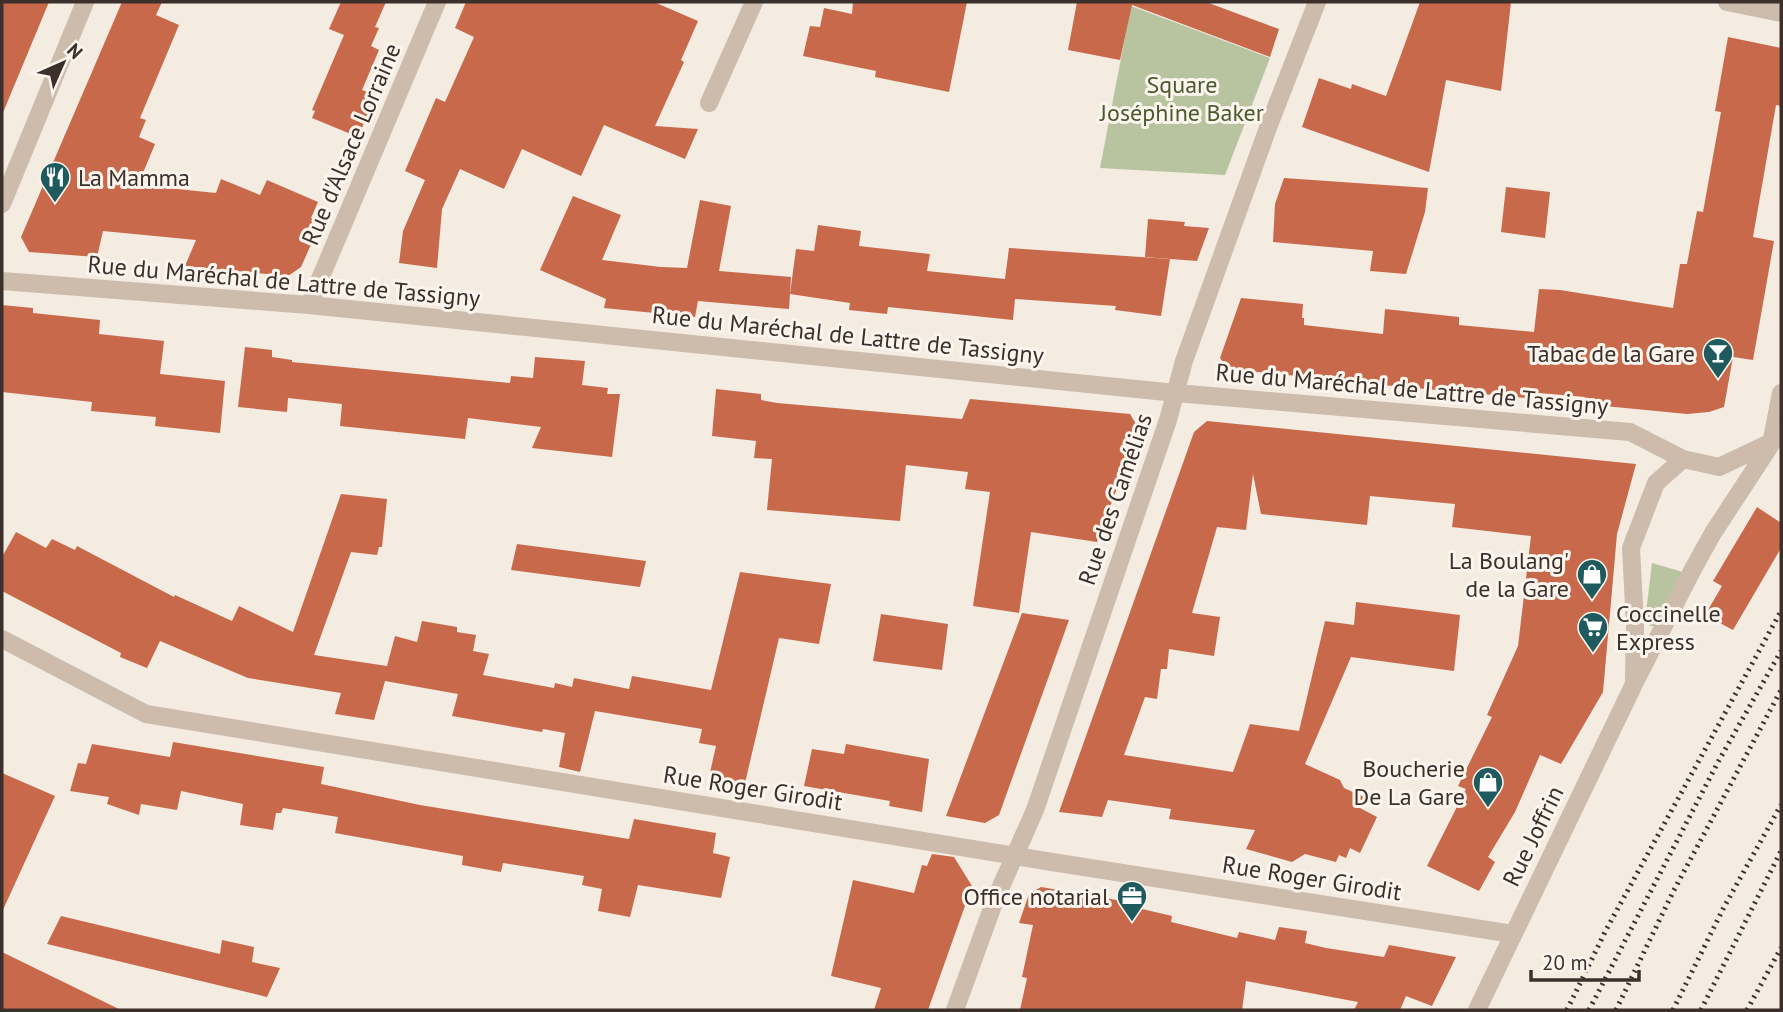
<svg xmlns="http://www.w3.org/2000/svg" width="1783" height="1012" viewBox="0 0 1783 1012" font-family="'PT Sans',sans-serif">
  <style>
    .green { fill: #b8c4a0 }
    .building { fill: #c8694b }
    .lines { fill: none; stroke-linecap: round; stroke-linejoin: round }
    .minor { stroke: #cdbbac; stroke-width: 18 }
    .rail { stroke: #3b302b; stroke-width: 5; stroke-dasharray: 2 5; stroke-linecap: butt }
    .labels { text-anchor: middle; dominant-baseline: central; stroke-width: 6; stroke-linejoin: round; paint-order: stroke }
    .park-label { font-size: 24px; fill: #4a5a2e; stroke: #fbf5ee }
    .street-label { font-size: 24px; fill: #3b302b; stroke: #fbf5ee }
    .poi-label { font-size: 24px; fill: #3b302b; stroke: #fbf5ee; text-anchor: end }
  </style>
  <rect width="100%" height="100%" fill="#f4ebe1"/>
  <!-- green -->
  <g class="green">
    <path d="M 1131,6 L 1270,58 L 1225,175 L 1100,168 Z"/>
    <path d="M 1652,563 L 1683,572 L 1657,626 L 1650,626 L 1645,621 Z"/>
  </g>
  <!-- building -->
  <g class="building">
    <path d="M 2,2 L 49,2 L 2,115 Z"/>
    <path d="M 122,2 L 162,2 L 156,15 L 179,25 L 140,118 L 146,120 L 139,137 L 155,144 L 138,185 L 216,193 L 221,179 L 260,195 L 267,180 L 318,202 L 311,218 L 321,222 L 301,267 L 288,276 L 185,266 L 196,240 L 103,231 L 97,257 L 29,252 L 21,237 Z"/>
    <path d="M 341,2 L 386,2 L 375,27 L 379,28 L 371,46 L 379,50 L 362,90 L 376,95 L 358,137 L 312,118 L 315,111 L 312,110 L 344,35 L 329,29 Z"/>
    <path d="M 466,2 L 654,2 L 698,21 L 681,60 L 684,62 L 655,126 L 698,129 L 685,159 L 604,125 L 581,176 L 522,149 L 504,189 L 460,169 L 442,209 L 437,268 L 399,263 L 403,231 L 425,180 L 405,171 L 436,98 L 445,102 L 474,37 L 455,28 Z"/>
    <path d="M 853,2 L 967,2 L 949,92 L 875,77 L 876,71 L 803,56 L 810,26 L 820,27 L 824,8 L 852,14 Z"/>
    <path d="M 1077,2 L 1206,2 L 1279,29 L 1270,57 L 1132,5 L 1120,60 L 1068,50 Z"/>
    <path d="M 1420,2 L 1511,2 L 1501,91 L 1446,80 L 1429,172 L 1302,127 L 1319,78 L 1351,89 L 1352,84 L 1386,96 Z"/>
    <path d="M 1728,37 L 1781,48 L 1781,106 L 1776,105 L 1753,237 L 1774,241 L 1753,360 L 1733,357 L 1724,407 L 1709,412 L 1687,414 L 1584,404 L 1585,397 L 1528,392 L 1527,398 L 1393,386 L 1228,369 L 1220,358 L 1241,298 L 1303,304 L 1302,318 L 1304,318 L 1304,325 L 1383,334 L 1385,309 L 1459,317 L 1459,325 L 1534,332 L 1539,289 L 1560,290 L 1673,308 L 1680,264 L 1687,264 L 1697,211 L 1703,212 L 1721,112 L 1715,111 Z"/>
    <path d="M 1284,178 L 1428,188 L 1425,212 L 1406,274 L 1370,271 L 1373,251 L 1273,242 L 1275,204 Z"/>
    <path d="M 1506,187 L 1550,192 L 1545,238 L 1501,232 Z"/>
    <path d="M 573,196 L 621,215 L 602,260 L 661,267 L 687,268 L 700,200 L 731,206 L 719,271 L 791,277 L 789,309 L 698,301 L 695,317 L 604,308 L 606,299 L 540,270 Z"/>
    <path d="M 1148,219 L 1185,222 L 1184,226 L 1209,228 L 1197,261 L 1145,257 Z"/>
    <path d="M 818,225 L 861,231 L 859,246 L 930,254 L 927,271 L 1005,279 L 1009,248 L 1170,259 L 1161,316 L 1115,310 L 1116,306 L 1015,299 L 1013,320 L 888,307 L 887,314 L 849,310 L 850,303 L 790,294 L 796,249 L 814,251 Z"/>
    <path d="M 2,305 L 33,308 L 33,313 L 100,320 L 99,334 L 164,341 L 160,374 L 225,381 L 220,433 L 155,426 L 156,417 L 91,411 L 92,402 L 2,392 Z"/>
    <path d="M 245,347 L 272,350 L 272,357 L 292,360 L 292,362 L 510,383 L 511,376 L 533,378 L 535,357 L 585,361 L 582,385 L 608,388 L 607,394 L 620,394 L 612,457 L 532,448 L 541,427 L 468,418 L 465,439 L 340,426 L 342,404 L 288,398 L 287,412 L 238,407 Z"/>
    <path d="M 716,389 L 761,394 L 761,400 L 777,403 L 962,419 L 970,399 L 1130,414 L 1139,429 L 1097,542 L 1031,532 L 1019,613 L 973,606 L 990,492 L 965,489 L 968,472 L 906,465 L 900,521 L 767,510 L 772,459 L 754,458 L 756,441 L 712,436 Z"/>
    <path d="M 1207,421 L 1636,464 L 1617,534 L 1603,692 L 1561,764 L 1540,755 L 1515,812 L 1488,857 L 1495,862 L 1479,891 L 1427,866 L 1466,789 L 1458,786 L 1492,717 L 1487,715 L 1518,646 L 1531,536 L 1452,527 L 1455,504 L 1370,496 L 1367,525 L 1261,514 L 1253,474 L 1246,530 L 1217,527 L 1192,613 L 1220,617 L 1214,656 L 1169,649 L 1167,669 L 1161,669 L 1157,699 L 1145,697 L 1124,755 L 1233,772 L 1250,724 L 1299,731 L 1325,621 L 1354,625 L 1356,602 L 1460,615 L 1454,671 L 1351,657 L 1305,764 L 1340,780 L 1344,788 L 1364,797 L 1360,808 L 1377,817 L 1360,853 L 1350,848 L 1346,858 L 1339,855 L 1336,862 L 1305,854 L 1292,862 L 1246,849 L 1255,830 L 1169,819 L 1171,809 L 1108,800 L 1102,817 L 1059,812 L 1194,432 Z"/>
    <path d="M 341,494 L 387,499 L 382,547 L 379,547 L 377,555 L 351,552 L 314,655 L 387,666 L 395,636 L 417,642 L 422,621 L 457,627 L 457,632 L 476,635 L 473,651 L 489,654 L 483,675 L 554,688 L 555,683 L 572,687 L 574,678 L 629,689 L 632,676 L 711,690 L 740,572 L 831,584 L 819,644 L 779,638 L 745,783 L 709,777 L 716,746 L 699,743 L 702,729 L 595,711 L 580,772 L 559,767 L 565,733 L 543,729 L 542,732 L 452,716 L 458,694 L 385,681 L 374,720 L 335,714 L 341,693 L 248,678 L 160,641 L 147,668 L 120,657 L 121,653 L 2,591 L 2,557 L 16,532 L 46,548 L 52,539 L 75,550 L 77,546 L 174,597 L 175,595 L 232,621 L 239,606 L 293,632 Z"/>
    <path d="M 1757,507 L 1781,523 L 1781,548 L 1733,630 L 1705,615 L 1722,586 L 1713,581 Z"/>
    <path d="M 517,544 L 646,561 L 640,587 L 511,570 Z"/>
    <path d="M 1022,613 L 1069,620 L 999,815 L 985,823 L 946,816 Z"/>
    <path d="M 881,614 L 948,624 L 942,670 L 873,661 Z"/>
    <path d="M 173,742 L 324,767 L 321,784 L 420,805 L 629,839 L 634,819 L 716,833 L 713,853 L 730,857 L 721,898 L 638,885 L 630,917 L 598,911 L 602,889 L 582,885 L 584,876 L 503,863 L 501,872 L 462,865 L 463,856 L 335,833 L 338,817 L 283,808 L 281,813 L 276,813 L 273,830 L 240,825 L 243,804 L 181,791 L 177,810 L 141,804 L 139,815 L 107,804 L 109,797 L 70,791 L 78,763 L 86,764 L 92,744 L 170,757 Z"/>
    <path d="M 846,744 L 929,759 L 922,812 L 889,806 L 890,801 L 804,786 L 812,749 L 844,754 Z"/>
    <path d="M 2,773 L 55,796 L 2,912 Z"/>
    <path d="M 932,854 L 954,857 L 972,886 L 928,1010 L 874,1010 L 881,988 L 831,976 L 853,880 L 914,893 L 922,865 L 927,866 Z"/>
    <path d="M 1041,887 L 1122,901 L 1121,904 L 1172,916 L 1171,922 L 1237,938 L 1239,932 L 1275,940 L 1279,927 L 1307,931 L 1305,943 L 1326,948 L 1384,957 L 1389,945 L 1456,957 L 1432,1006 L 1406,996 L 1400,1010 L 1354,1010 L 1358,1002 L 1246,981 L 1242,1010 L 1020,1010 L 1027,978 L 1022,977 L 1033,925 L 1019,923 L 1029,894 Z"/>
    <path d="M 61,916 L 220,954 L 222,940 L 254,947 L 252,962 L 280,968 L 267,997 L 47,944 Z"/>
    <path d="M 2,952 L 121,1010 L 2,1010 Z"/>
  </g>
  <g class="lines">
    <!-- minor -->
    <g class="minor">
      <path d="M 1727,2 L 1781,13"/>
      <path d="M 709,103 L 754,2"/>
      <path d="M 2,204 L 85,2"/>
      <path d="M 2,281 L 309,305 L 1176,393 L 1630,432 L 1683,459 L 1719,467 L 1772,442"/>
      <path d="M 309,305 L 437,2"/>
      <path d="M 1772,439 L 1781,393"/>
      <path d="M 2,639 L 146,714 L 1052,862 L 1513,934"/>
      <path d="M 1634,680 L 1635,625 L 1631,548 L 1656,483 L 1683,459"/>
      <path d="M 955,1010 L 995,900 L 1035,810 L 1168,420 L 1184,361 L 1269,125 L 1317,2"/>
      <path d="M 1477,1010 L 1634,684 L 1693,569 L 1713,533 L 1781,429"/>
    </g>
    <!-- rail -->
    <g class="rail">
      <path d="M 1567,1010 L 1606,930 L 1781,611"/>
      <path d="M 1589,1010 L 1718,762 L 1781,651"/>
      <path d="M 1616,1010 L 1673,892 L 1781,690"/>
      <path d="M 1673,1010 L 1724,907 L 1781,805"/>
      <path d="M 1701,1010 L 1781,851"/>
      <path d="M 1747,1010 L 1781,948"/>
    </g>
  </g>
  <!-- icons -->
  <defs>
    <g id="restaurant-pin" transform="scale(1.575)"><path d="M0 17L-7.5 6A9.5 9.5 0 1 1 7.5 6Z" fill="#1f5a5e" stroke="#fbf5ee"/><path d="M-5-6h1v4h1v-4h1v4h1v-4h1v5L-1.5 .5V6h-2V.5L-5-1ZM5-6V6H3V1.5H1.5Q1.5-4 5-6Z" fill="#fff"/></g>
    <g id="bar-pin" transform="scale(1.575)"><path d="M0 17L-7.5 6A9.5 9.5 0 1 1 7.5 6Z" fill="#1f5a5e" stroke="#fbf5ee"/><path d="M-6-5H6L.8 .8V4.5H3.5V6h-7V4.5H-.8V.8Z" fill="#fff"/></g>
    <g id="shop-pin" transform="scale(1.575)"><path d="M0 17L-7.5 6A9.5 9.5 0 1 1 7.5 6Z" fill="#1f5a5e" stroke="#fbf5ee"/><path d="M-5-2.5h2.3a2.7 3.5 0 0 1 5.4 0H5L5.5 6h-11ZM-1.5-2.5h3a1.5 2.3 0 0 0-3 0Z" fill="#fff"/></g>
    <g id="supermarket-pin" transform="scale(1.575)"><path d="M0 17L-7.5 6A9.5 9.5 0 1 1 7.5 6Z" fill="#1f5a5e" stroke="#fbf5ee"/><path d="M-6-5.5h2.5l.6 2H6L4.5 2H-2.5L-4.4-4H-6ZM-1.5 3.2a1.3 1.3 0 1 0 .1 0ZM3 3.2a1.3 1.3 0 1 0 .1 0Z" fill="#fff"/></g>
    <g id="office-pin" transform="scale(1.575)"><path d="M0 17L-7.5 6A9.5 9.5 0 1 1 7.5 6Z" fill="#1f5a5e" stroke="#fbf5ee"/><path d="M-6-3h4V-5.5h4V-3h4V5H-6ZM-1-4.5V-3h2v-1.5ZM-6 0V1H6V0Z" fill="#fff"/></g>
  </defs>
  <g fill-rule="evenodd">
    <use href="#restaurant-pin" x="55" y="177"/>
    <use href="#bar-pin" x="1718" y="353"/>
    <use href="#shop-pin" x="1592" y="574"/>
    <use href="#supermarket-pin" x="1593" y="627"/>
    <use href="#shop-pin" x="1488" y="782"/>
    <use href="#office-pin" x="1132" y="896"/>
  </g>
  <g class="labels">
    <!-- park labels -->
    <g class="park-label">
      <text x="1182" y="84">Square<tspan x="1182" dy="28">Joséphine Baker</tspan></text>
    </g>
    <!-- street labels -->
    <g class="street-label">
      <text transform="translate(351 144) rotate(-67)">Rue d'Alsace Lorraine</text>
      <text transform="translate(284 281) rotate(5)">Rue du Maréchal de Lattre de Tassigny</text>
      <text transform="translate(848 335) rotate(6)">Rue du Maréchal de Lattre de Tassigny</text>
      <text transform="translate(1412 389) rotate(5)">Rue du Maréchal de Lattre de Tassigny</text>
      <text transform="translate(1115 499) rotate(-71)">Rue des Camélias</text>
      <text transform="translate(753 788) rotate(9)">Rue Roger Girodit</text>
      <text transform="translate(1533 836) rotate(-64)">Rue Joffrin</text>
      <text transform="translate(1312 878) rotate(9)">Rue Roger Girodit</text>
    </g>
    <!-- poi labels -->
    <g class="poi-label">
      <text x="78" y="177" text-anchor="start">La Mamma</text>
      <text x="1695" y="353">Tabac de la Gare</text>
      <text x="1569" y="560">La Boulang'<tspan x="1569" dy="28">de la Gare</tspan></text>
      <text x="1616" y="613" text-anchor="start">Coccinelle<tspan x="1616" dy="28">Express</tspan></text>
      <text x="1465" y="768">Boucherie<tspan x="1465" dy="28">De La Gare</tspan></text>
      <text x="1109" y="896">Office notarial</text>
    </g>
  </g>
  <!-- border -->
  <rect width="1783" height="1012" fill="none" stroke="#3b302b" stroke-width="7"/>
  <!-- north arrow -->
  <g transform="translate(63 63) rotate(45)" stroke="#fbf5ee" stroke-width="5" paint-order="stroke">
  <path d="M0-5L12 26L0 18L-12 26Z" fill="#3b302b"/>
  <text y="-10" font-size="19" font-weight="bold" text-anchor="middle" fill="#3b302b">N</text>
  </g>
  <!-- scale -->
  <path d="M1531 970v10h108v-10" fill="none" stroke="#3b302b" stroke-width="3.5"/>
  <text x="1542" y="970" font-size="21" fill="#3b302b" stroke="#fbf5ee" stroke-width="5" paint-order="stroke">20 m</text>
</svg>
